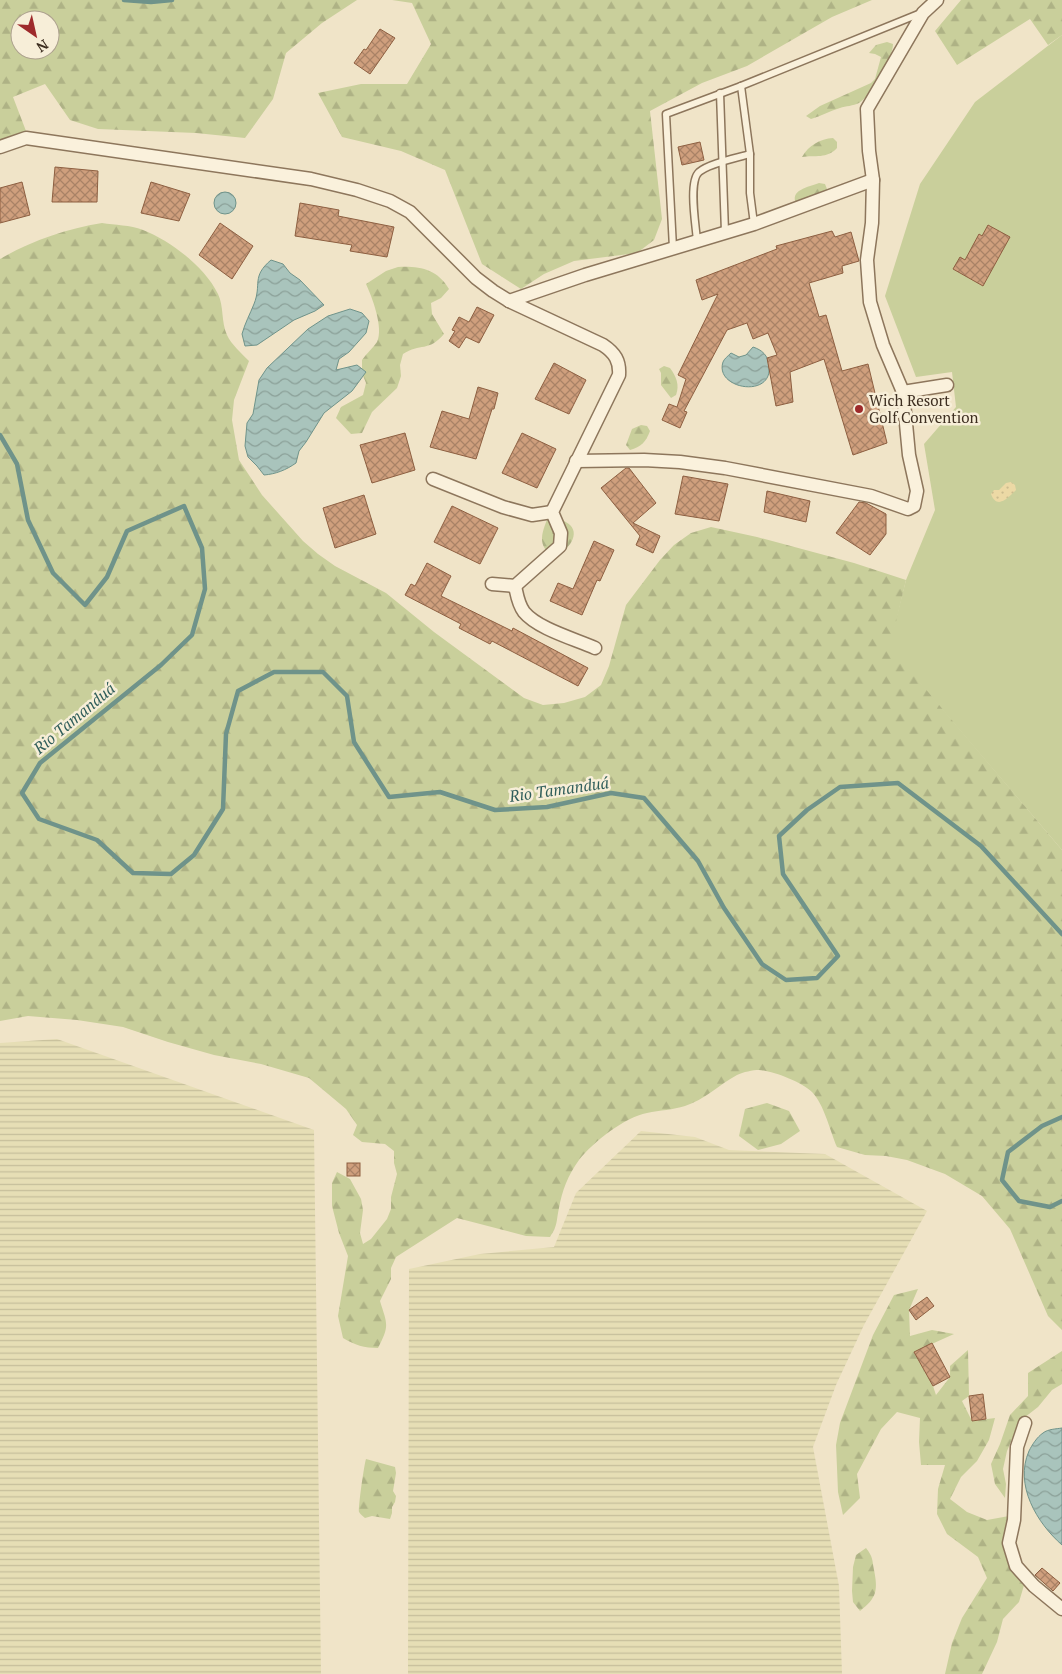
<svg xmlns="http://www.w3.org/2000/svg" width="1062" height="1674" viewBox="0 0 1062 1674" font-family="'PT Serif',serif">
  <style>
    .farmland { fill: url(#farmland-rules) }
    .grass { fill: #c9cf9b }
    .forest { fill: url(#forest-firs); fill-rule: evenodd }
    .sand { fill: url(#sand-dots) }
    .water { fill: url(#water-waves); stroke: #6f938a }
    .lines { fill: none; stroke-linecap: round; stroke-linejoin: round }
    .stream { stroke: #6f938a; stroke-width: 4.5 }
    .building { fill: url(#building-cross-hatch); stroke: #8d5f41 }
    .service-casing { stroke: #8d765c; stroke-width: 9 }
    .minor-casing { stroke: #8d765c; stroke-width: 15 }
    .service { stroke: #faf1dc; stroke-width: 6 }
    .minor { stroke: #faf1dc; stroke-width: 12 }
    .poi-dot { fill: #9e2a2b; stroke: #f7eed8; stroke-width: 2 }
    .labels { text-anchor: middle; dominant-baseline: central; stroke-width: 5; stroke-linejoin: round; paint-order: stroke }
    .poi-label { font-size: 15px; fill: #3d2e20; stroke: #f7eed8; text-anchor: start }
    .water-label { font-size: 16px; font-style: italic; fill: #2f5d5a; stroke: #f7eed8 }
  </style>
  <defs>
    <pattern id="farmland-rules" width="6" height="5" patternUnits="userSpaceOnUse" patternTransform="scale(1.25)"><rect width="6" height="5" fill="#e6deb5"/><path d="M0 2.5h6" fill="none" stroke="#c6bf9b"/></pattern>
    <pattern id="forest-firs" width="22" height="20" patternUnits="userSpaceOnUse" patternTransform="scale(1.25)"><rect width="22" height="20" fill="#c9cf9b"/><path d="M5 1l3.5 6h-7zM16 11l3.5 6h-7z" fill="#aeb285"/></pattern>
    <pattern id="sand-dots" width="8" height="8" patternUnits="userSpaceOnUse" patternTransform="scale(1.25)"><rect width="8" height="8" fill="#ecd9a5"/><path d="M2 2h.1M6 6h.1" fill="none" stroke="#cbbb8e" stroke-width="1.8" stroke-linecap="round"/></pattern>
    <pattern id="water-waves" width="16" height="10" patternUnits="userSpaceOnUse" patternTransform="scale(1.25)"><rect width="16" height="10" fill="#a9c4bc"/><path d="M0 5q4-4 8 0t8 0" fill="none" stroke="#8ba098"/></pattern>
    <pattern id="building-cross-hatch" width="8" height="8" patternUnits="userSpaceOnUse" patternTransform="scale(1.25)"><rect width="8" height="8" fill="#cf9f7d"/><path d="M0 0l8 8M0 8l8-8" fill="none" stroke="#a98266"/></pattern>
  </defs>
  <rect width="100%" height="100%" fill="#f0e4c8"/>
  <!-- farmland -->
  <g class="farmland">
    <path d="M 57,1039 L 314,1130 L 321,1674 L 0,1674 L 0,1043 Z"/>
    <path d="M 641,1131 L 695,1137 L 729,1150 L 825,1154 L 927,1211 L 864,1325 L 836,1385 L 813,1447 L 839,1586 L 842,1674 L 408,1674 L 409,1269 L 480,1254 L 554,1247 L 576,1193 Z"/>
  </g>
  <!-- grass -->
  <path class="grass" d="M 1062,35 L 1062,850 L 889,647 L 906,580 L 935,510 L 924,444 L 956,407 L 952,372 L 916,377 L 885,296 L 920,184 L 975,102 Z"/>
  <!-- forest -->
  <g class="forest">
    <path d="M 0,0 L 357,0 L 322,23 L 286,53 L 273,99 L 245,138 L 196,133 L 98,129 L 70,120 L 45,84 L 13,97 L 26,131 L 0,142 ZM 20,20 L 50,20 L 50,50 L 20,50 Z"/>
    <path d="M 392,0 L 872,0 L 832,17 L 747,66 L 702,83 L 650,111 L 662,219 L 654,240 L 637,253 L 574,261 L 544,274 L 521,289 L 482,264 L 445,170 L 401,151 L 342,137 L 318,93 L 361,84 L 407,84 L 431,44 L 412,3 Z"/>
    <path d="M 961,0 L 1062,0 L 1062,35 L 1048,45 L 1030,19 L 957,65 L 935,31 Z"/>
    <path d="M 887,42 L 893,44 C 893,58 871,96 859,103 C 853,106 846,106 840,108 C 830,111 821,116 811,119 L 806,116 L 820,106 L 871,83 L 875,79 L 881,57 L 875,54 L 869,53 L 876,45 Z"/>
    <path d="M 833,138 L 837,142 L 837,148 C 827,159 815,155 802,157 C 809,145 820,139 833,138 Z"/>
    <path d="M 819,183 L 825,184 L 827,189 L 826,194 L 797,205 C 788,190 809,187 819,183 Z"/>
    <path d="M 102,223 C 115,225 130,225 143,230 C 171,241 205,267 218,294 C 224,306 221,322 227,335 C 231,344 242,354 249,361 L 234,400 L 232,420 L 239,460 L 262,495 L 303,541 L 318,554 L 335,566 L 386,593 L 434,632 L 524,698 L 543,705 L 564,703 L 585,697 L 601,685 L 609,666 L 626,605 L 660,560 L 674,545 L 691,533 L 711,527 L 757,537 L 854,563 L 906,580 L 890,647 L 1062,850 L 1062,1330 L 1048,1316 L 1010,1229 L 982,1196 L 945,1174 L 907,1160 L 886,1156 L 865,1155 L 837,1147 C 830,1131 824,1104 812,1092 C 802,1082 773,1071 759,1070 C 753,1070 743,1072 737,1075 C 720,1084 704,1100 685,1106 C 673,1110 660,1110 647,1113 C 625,1117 593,1142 579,1160 C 568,1175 562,1191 559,1208 C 556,1222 558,1225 550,1237 L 526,1236 L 457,1218 L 396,1257 L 391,1268 L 391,1279 L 380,1301 C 387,1324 390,1325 378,1348 C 364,1348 355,1345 343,1338 L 338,1316 L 348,1256 L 339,1233 L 332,1206 L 332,1183 L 337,1172 L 350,1179 L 361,1199 L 363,1210 L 360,1233 L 363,1244 L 371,1239 L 387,1219 L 391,1209 L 391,1197 L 397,1174 L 394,1163 L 394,1151 L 385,1144 L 362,1142 L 353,1135 L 357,1125 L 346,1109 L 309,1078 L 261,1064 L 214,1055 L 168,1042 L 123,1027 L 77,1020 L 28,1016 L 0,1021 L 0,259 C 31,241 66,229 102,223 Z"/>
    <path d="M 398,267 C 420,266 437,269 449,289 L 441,298 L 431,303 L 432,314 L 444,334 C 429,352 420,343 403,354 L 400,365 L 401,376 L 397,388 L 372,412 L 362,433 L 351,434 L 336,418 L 341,407 L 363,395 L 366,383 L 362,373 L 362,360 C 366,354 373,348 377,342 C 384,328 372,297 366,284 L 386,271 Z"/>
    <path d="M 664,366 L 670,368 C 676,376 680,385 676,395 L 671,398 L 661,385 L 661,373 L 659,369 Z"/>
    <path d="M 641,425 L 647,426 L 650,431 C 646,442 641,447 630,450 L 626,445 L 632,429 Z"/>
    <path d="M 558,519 C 581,525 576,542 561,553 L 549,553 C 538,544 542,532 547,520 Z"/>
    <path d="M 767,1103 L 789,1111 L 800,1131 L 781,1144 L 758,1150 L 739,1136 L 745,1109 Z"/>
    <path d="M 918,1289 L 909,1310 L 910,1336 L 932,1330 L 954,1334 L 914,1352 L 933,1386 L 936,1395 L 950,1377 L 950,1366 L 968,1350 L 969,1396 L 962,1401 L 972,1421 L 995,1418 L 989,1440 L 977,1461 L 961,1477 L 950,1499 L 967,1512 L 987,1520 L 1009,1516 L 1006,1541 L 1025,1582 L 1019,1602 L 1003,1619 L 997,1642 L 982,1674 L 945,1674 L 952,1643 L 962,1618 L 987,1578 L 978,1557 L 947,1534 L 937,1514 L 938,1489 L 945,1465 L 921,1465 L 919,1442 L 920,1418 L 897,1412 L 881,1429 L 857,1474 L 860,1498 L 843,1515 L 838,1492 L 837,1468 L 836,1445 L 840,1423 L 873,1335 L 894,1295 Z"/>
    <path d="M 1062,1351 L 1062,1384 L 1052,1390 L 1038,1407 L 1020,1421 L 1007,1451 L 1003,1469 L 1006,1484 L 1005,1498 L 995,1484 L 991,1464 L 1000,1444 L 1010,1415 L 1028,1396 L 1028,1373 Z"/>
    <path d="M 366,1459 L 395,1467 L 396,1473 L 393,1491 L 396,1496 L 395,1502 L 392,1507 L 392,1513 L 390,1519 L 372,1516 L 365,1518 C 363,1516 361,1515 359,1512 C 358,1508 364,1465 366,1459 Z"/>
    <path d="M 866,1548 C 873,1557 872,1559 874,1570 C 878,1590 877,1598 860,1611 L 853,1602 L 852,1591 L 853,1567 L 856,1555 Z"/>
  </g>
  <!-- sand -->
  <path class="sand" d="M 1011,482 L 1015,485 L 1016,490 C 1008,498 997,510 991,494 L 994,490 L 999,490 L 1006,483 Z"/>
  <!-- water -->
  <g class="water">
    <circle cx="225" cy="203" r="11"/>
    <path d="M 271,260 L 283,264 L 290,273 L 300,280 L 324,305 L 315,311 L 294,320 L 257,345 L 245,346 L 242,334 C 245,323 250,314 254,304 C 262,284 251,277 271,260 Z"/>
    <path d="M 350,309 L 362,313 L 369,321 L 366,333 L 349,352 L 339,359 L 336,370 L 357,365 L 366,372 L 352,391 L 324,413 L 306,442 L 299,451 L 296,463 C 286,470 276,474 264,475 L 257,466 L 248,457 L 245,446 L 247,423 L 253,414 L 259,380 L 267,368 L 308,329 L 328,316 Z"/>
    <path d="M 753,347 C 762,350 768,355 769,366 C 773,399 714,389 723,362 C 724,359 728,356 731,353 L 739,357 L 746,355 Z"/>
    <path d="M 1062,1428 L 1062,1545 C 1037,1523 1014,1485 1029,1451 C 1032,1445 1037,1437 1043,1433 C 1048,1429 1056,1429 1062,1428 Z"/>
  </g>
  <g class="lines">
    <!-- stream -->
    <g class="stream">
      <path d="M 124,0 L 151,2 L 172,0"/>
      <path d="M 0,435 L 17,464 L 28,520 L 53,573 L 85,605 L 107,577 L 127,531 L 184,506 L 202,548 L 205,589 L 192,635 L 161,665 L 40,763 L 22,793 L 39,819 L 97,840 L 133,873 L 171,874 L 194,855 L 223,809 L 226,734 L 238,691 L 274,672 L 323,672 L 347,696 L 354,742 L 389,797 L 440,792 L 495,810 L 547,807 L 611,793 L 644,798 L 698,861 L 724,908 L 762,964 L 786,980 L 817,978 L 838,956 L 783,874 L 779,836 L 807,810 L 840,787 L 898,783 L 981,846 L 1062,934"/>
      <path d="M 1062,1117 L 1042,1126 L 1008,1152 L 1002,1180 L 1019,1201 L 1050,1207 L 1062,1201"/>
    </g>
  </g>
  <!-- building -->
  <g class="building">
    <path d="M 380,29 L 395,38 L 370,74 L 354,63 L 364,49 L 366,50 Z"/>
    <path d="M 700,142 L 704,160 L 682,165 L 678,147 Z"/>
    <path d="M 55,167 L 98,171 L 97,202 L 52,202 Z"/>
    <path d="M 22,182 L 30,215 L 0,223 L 0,188 Z"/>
    <path d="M 151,182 L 190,194 L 179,221 L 141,213 Z"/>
    <path d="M 300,203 L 339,210 L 338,216 L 394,227 L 387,257 L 350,251 L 352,245 L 295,236 Z"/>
    <path d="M 220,223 L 253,246 L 232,279 L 199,255 Z"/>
    <path d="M 988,225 L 1010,237 L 983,286 L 953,269 L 960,257 L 965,260 L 979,234 L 982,236 Z"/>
    <path d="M 832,231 L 835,237 L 851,232 L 859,261 L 842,266 L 843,273 L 809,283 L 819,317 L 826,315 L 842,371 L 868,364 L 887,443 L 853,455 L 824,359 L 790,372 L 793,402 L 776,406 L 767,358 L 777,355 L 768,333 L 753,339 L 747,323 L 727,330 L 684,411 L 687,412 L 680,428 L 662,420 L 669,404 L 677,407 L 686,379 L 678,375 L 718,294 L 702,300 L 696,280 L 777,249 L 776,246 Z"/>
    <path d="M 477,307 L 494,315 L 479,343 L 466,337 L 459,348 L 449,341 L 455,331 L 452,330 L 459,317 L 469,322 Z"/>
    <path d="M 554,363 L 586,380 L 569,414 L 535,399 Z"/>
    <path d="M 478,387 L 498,393 L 494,409 L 492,409 L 476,459 L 430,447 L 442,411 L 469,419 Z"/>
    <path d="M 405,433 L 415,470 L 372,483 L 360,445 Z"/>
    <path d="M 522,433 L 556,449 L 537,488 L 502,473 Z"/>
    <path d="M 626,468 L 629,468 L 656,503 L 633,523 L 660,536 L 653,553 L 636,545 L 640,536 L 601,488 Z"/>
    <path d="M 683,476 L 728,484 L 719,521 L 675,514 Z"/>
    <path d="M 767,491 L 810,501 L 806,522 L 764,512 Z"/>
    <path d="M 364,495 L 376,534 L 335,548 L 323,508 Z"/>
    <path d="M 859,502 L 866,503 L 886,514 L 886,534 L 870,555 L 836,533 Z"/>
    <path d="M 452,506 L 498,528 L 480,564 L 434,542 Z"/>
    <path d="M 594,541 L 614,550 L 600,581 L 597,580 L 582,615 L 550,601 L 558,583 L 573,589 Z"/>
    <path d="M 427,563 L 451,576 L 441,596 L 512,631 L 513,628 L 588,668 L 578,686 L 492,641 L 490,644 L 459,628 L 461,624 L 405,595 L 411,584 L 415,586 Z"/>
    <rect x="347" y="1163" width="13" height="13"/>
    <path d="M 927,1297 L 934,1306 L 916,1320 L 909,1310 Z"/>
    <path d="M 932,1343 L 950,1377 L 933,1386 L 914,1352 Z"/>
    <path d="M 983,1394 L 986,1419 L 972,1421 L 969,1396 Z"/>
    <path d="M 1042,1568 L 1060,1583 L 1053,1591 L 1035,1575 Z"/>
  </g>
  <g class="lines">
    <!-- service casing -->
    <g class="service-casing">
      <g id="service">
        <path d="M 741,86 L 750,154 L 750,193 L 754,224"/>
        <path d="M 720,93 L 725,232"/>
        <path d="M 697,241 C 696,226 688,182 699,172 C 710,163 737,158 750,154"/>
        <path d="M 673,248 L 666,114 L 741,86 L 921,13"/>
      </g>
    </g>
    <!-- minor casing -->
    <g class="minor-casing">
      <g id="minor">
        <path d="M 0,147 L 26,138 L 311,179 L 357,190 L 390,201 L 410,212 L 476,278 L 493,291 L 509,301 L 603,345 C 615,353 620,361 619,375 L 552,512 L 561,533 L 560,546 L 515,586 L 492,584"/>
        <path d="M 509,301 L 585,275 L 754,224 L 873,180"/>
        <path d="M 903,392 L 947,385"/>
        <path d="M 576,461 L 644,460 L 680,462 L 725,468 L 871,496 L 908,509 L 914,506 L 917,491 L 909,455 L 903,392 L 883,345 L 870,302 L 867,260 L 872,223 L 873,180 L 869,151 L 867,109 L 923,13 L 937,0"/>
        <path d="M 433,479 L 503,507 L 532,515 L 552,512"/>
        <path d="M 515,586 C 517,595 518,604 524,612 C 538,629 575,639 595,648"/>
        <path d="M 1025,1423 L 1017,1447 L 1014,1520 L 1009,1543 L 1016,1566 L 1034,1586 L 1062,1609"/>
      </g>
    </g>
    <!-- service -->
    <use href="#service" class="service"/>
    <!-- minor -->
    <use href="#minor" class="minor"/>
  </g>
  <!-- markers -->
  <circle class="poi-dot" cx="859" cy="409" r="5"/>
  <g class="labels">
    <!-- poi labels -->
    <g class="poi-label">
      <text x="869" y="400">Wich Resort<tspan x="869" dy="17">Golf Convention</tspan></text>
    </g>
    <!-- water labels -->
    <g class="water-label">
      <text transform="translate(74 718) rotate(-40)">Rio Tamanduá</text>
      <text transform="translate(559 789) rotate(-8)">Rio Tamanduá</text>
    </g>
  </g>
  <!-- north arrow -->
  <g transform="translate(35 35) rotate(146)"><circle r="24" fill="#f7eed8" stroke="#ada18e"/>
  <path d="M0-4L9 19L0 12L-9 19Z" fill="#9e2a2b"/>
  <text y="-8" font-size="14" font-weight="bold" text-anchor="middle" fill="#3d2e20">N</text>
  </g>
</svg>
